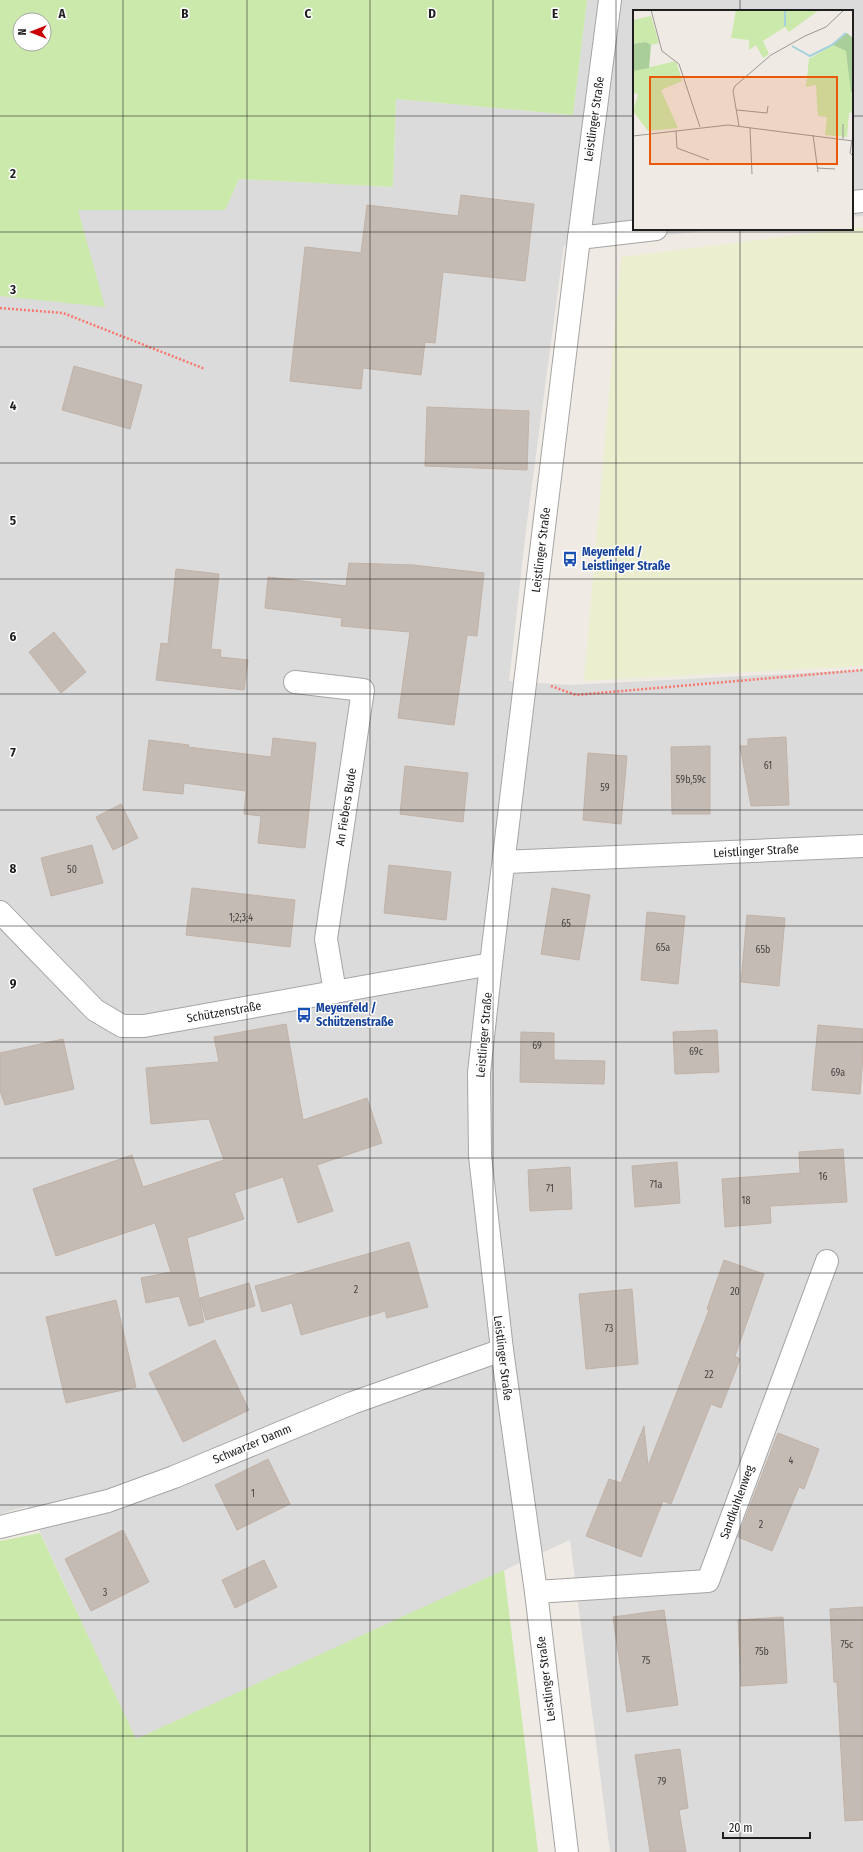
<svg xmlns="http://www.w3.org/2000/svg" width="863" height="1852" viewBox="0 0 863 1852" font-family="'Fira Sans Condensed',sans-serif">
  <style>
    .residential { fill: #dcdbdb }
    .farmland { fill: #eceed0 }
    .grass { fill: #cbe9ab; fill-rule: evenodd }
    .building { fill: #c4bbb4; stroke: #c1b2a7 }
    .lines { fill: none; stroke-linecap: round; stroke-linejoin: round }
    .minor-casing { stroke: #a5a5a5; stroke-width: 24 }
    .path { stroke: #f8776d; stroke-width: 2.5; stroke-dasharray: 2 2; stroke-linecap: butt }
    .minor { stroke: #fff; stroke-width: 22 }
    .grid { fill: none; stroke: #1e1e1e; stroke-width: 1; stroke-opacity: 0.55 }
    .labels { text-anchor: middle; dominant-baseline: central; stroke-width: 3; stroke-linejoin: round; paint-order: stroke }
    .number-label { font-size: 10px; fill: #484544 }
    .street-label { font-size: 12px; fill: #1e1e1e; stroke: #fff }
    .transit-label { font-size: 12px; font-weight: bold; fill: #164399; stroke: #fff; text-anchor: start }
    .inset-river { fill: none; stroke: #a5d1dc; stroke-width: 2 }
    .inset-road { fill: none; stroke: #9b9995; stroke-width: 1 }
    .view { fill: #e8590c; fill-opacity: 0.15; stroke: #e8590c; stroke-width: 2 }
    .inset-edge { fill: none; stroke: #1e1e1e; stroke-width: 2 }
    .grid-label { font-size: 13px; text-anchor: middle; font-weight: bold; fill: #1e1e1e; stroke: #fff; stroke-width: 3; stroke-linejoin: round; paint-order: stroke }
  </style>
  <rect width="100%" height="100%" fill="#efebe4"/>
  <!-- residential -->
  <path class="residential" d="M 587,0 L 863,0 L 863,216 L 852,217 L 852,11 L 634,11 L 634,229 L 726,229 L 564,245 L 526,530 L 509,681 L 570,685 L 863,670 L 863,1852 L 610,1852 L 570,1540 L 136,1740 L 28,1506 L 0,1514 L 0,296 L 104,306 L 77,210 L 225,210 L 239,179 L 393,187 L 396,99 L 573,115 Z"/>
  <!-- farmland -->
  <path class="farmland" d="M 863,227 L 863,666 L 584,681 L 621,257 Z"/>
  <!-- grass -->
  <g class="grass">
    <path d="M 0,0 L 587,0 L 573,115 L 396,99 L 393,187 L 239,179 L 225,210 L 78,210 L 105,307 L 0,296 ZM 20,20 L 44,20 L 44,44 L 20,44 Z"/>
    <path d="M 40,1533 L 136,1739 L 504,1570 L 538,1852 L 0,1852 L 0,1541 Z"/>
  </g>
  <!-- building -->
  <g class="building">
    <path d="M 461,195 L 534,204 L 525,281 L 443,272 L 435,343 L 425,342 L 421,375 L 363,368 L 361,389 L 290,381 L 305,247 L 361,253 L 367,205 L 458,216 Z"/>
    <path d="M 74,366 L 142,385 L 130,429 L 62,410 Z"/>
    <path d="M 427,407 L 529,411 L 527,470 L 425,466 Z"/>
    <path d="M 349,563 L 413,565 L 484,573 L 477,636 L 467,635 L 454,725 L 398,718 L 410,632 L 341,626 L 342,618 L 265,608 L 268,577 L 346,586 Z"/>
    <path d="M 176,569 L 219,574 L 211,649 L 221,650 L 220,657 L 248,660 L 244,690 L 156,680 L 161,643 L 168,644 Z"/>
    <path d="M 54,632 L 86,672 L 61,693 L 29,652 Z"/>
    <path d="M 786,737 L 789,805 L 751,806 L 740,746 L 748,746 L 748,739 Z"/>
    <path d="M 273,738 L 316,743 L 305,848 L 258,843 L 261,816 L 244,814 L 246,791 L 184,783 L 183,794 L 143,790 L 149,740 L 189,745 L 188,747 L 271,757 Z"/>
    <path d="M 710,746 L 710,814 L 672,814 L 671,747 Z"/>
    <path d="M 588,753 L 627,756 L 621,824 L 583,820 Z"/>
    <path d="M 405,766 L 468,773 L 463,822 L 400,814 Z"/>
    <path d="M 121,804 L 138,838 L 113,850 L 96,817 Z"/>
    <path d="M 92,845 L 103,883 L 51,896 L 41,858 Z"/>
    <path d="M 389,865 L 451,872 L 446,920 L 384,913 Z"/>
    <path d="M 192,888 L 295,900 L 290,947 L 186,935 Z"/>
    <path d="M 552,888 L 590,895 L 579,960 L 541,954 Z"/>
    <path d="M 647,912 L 685,916 L 678,984 L 641,980 Z"/>
    <path d="M 747,915 L 785,918 L 779,986 L 741,982 Z"/>
    <path d="M 286,1024 L 303,1120 L 367,1098 L 382,1143 L 317,1165 L 333,1211 L 298,1223 L 283,1177 L 234,1193 L 244,1219 L 187,1238 L 204,1322 L 189,1326 L 179,1296 L 146,1303 L 141,1278 L 171,1272 L 155,1223 L 56,1256 L 33,1189 L 132,1155 L 143,1187 L 224,1160 L 209,1119 L 151,1124 L 146,1068 L 219,1062 L 214,1037 Z"/>
    <path d="M 818,1025 L 863,1029 L 863,1056 L 860,1094 L 812,1090 Z"/>
    <path d="M 717,1030 L 719,1072 L 675,1074 L 673,1032 Z"/>
    <path d="M 521,1032 L 554,1033 L 554,1060 L 605,1061 L 604,1084 L 520,1082 Z"/>
    <path d="M 63,1039 L 74,1089 L 5,1105 L 0,1091 L 0,1053 Z"/>
    <path d="M 843,1149 L 847,1202 L 770,1206 L 771,1223 L 725,1227 L 722,1179 L 800,1173 L 799,1152 Z"/>
    <path d="M 677,1162 L 680,1203 L 635,1207 L 632,1166 Z"/>
    <path d="M 570,1167 L 572,1209 L 530,1211 L 528,1170 Z"/>
    <path d="M 409,1242 L 428,1307 L 387,1318 L 385,1311 L 301,1335 L 292,1303 L 262,1312 L 255,1286 Z"/>
    <path d="M 724,1260 L 764,1274 L 735,1356 L 740,1359 L 721,1408 L 711,1404 L 671,1504 L 663,1501 L 641,1557 L 586,1536 L 609,1479 L 621,1483 L 644,1426 L 648,1466 L 709,1310 L 707,1309 Z"/>
    <path d="M 249,1283 L 255,1306 L 206,1320 L 200,1298 Z"/>
    <path d="M 632,1289 L 638,1364 L 586,1369 L 579,1294 Z"/>
    <path d="M 116,1300 L 136,1387 L 66,1403 L 46,1317 Z"/>
    <path d="M 215,1340 L 249,1410 L 183,1442 L 149,1373 Z"/>
    <path d="M 778,1433 L 819,1449 L 804,1489 L 799,1487 L 772,1551 L 738,1537 Z"/>
    <path d="M 268,1459 L 290,1504 L 237,1530 L 215,1485 Z"/>
    <path d="M 123,1530 L 149,1582 L 91,1611 L 65,1559 Z"/>
    <path d="M 264,1560 L 277,1587 L 235,1608 L 222,1580 Z"/>
    <path d="M 863,1607 L 863,1820 L 845,1821 L 837,1682 L 834,1682 L 830,1609 Z"/>
    <path d="M 664,1610 L 678,1705 L 627,1712 L 613,1617 Z"/>
    <path d="M 783,1617 L 787,1683 L 741,1686 L 738,1620 Z"/>
    <path d="M 680,1749 L 688,1808 L 679,1810 L 686,1852 L 650,1852 L 635,1755 Z"/>
  </g>
  <g class="lines">
    <!-- minor casing -->
    <g class="minor-casing">
      <g id="minor">
        <path d="M 852,202 L 863,201"/>
        <path d="M 579,238 L 656,229"/>
        <path d="M 295,682 L 363,690 L 326,939 L 335,992"/>
        <path d="M 505,862 L 863,846"/>
        <path d="M 0,912 L 95,1010 L 122,1026 L 144,1026 L 491,964"/>
        <path d="M 0,1527 L 108,1501 L 174,1477 L 352,1403 L 502,1350"/>
        <path d="M 536,1592 L 708,1581 L 827,1261"/>
        <path d="M 567,1852 L 536,1592 L 502,1350 L 480,1156 L 479,1073 L 491,964 L 579,238 L 610,0"/>
      </g>
    </g>
    <!-- path -->
    <g class="path">
      <path d="M 0,308 L 63,313 L 205,369"/>
      <path d="M 551,686 L 576,695 L 863,670"/>
    </g>
    <!-- minor -->
    <use href="#minor" class="minor"/>
  </g>
  <!-- grid -->
  <path class="grid" d="M 123,0 L 123,1852M 247,0 L 247,1852M 370,0 L 370,1852M 493,0 L 493,1852M 616,0 L 616,1852M 740,0 L 740,11M 0,116 L 634,116M 852,116 L 863,116M 740,229 L 740,1852M 0,232 L 863,232M 0,347 L 863,347M 0,463 L 863,463M 0,579 L 863,579M 0,694 L 863,694M 0,810 L 863,810M 0,926 L 863,926M 0,1042 L 863,1042M 0,1158 L 863,1158M 0,1273 L 863,1273M 0,1389 L 863,1389M 0,1505 L 863,1505M 0,1620 L 863,1620M 0,1736 L 863,1736"/>
  <!-- icons -->
  <defs>
    <g id="bus-bare" transform="scale(1.2)"><path d="M-5-6H5V4H4V6H2V4H-2V6H-4V4H-5ZM-3.5-4V0h7V-4ZM-3.5 1.2v1.5H-2V1.2ZM2 1.2v1.5H3.5V1.2Z" fill="#1a4fb4" stroke="#fff" stroke-width="2.5" paint-order="stroke"/></g>
  </defs>
  <g fill-rule="evenodd">
    <use href="#bus-bare" x="570" y="559"/>
    <use href="#bus-bare" x="304" y="1015"/>
  </g>
  <g class="labels">
    <!-- number labels -->
    <g class="number-label">
      <text x="768" y="766">61</text>
      <text x="691" y="780">59b,59c</text>
      <text x="605" y="788">59</text>
      <text x="72" y="870">50</text>
      <text x="241" y="918">1;2;3;4</text>
      <text x="566" y="924">65</text>
      <text x="663" y="948">65a</text>
      <text x="763" y="950">65b</text>
      <text x="537" y="1046">69</text>
      <text x="696" y="1052">69c</text>
      <text x="838" y="1073">69a</text>
      <text x="823" y="1177">16</text>
      <text x="656" y="1185">71a</text>
      <text x="550" y="1189">71</text>
      <text x="746" y="1201">18</text>
      <text x="356" y="1290">2</text>
      <text x="735" y="1292">20</text>
      <text x="609" y="1329">73</text>
      <text x="709" y="1375">22</text>
      <text x="791" y="1461">4</text>
      <text x="253" y="1494">1</text>
      <text x="761" y="1525">2</text>
      <text x="105" y="1593">3</text>
      <text x="847" y="1645">75c</text>
      <text x="762" y="1652">75b</text>
      <text x="646" y="1661">75</text>
      <text x="662" y="1782">79</text>
    </g>
    <!-- street labels -->
    <g class="street-label">
      <text transform="translate(594 119) rotate(-82)">Leistlinger Straße</text>
      <text transform="translate(541 550) rotate(-83)">Leistlinger Straße</text>
      <text transform="translate(346 807) rotate(-81)">An Fiebers Bude</text>
      <text transform="translate(756 851) rotate(-3)">Leistlinger Straße</text>
      <text transform="translate(224 1012) rotate(-10)">Schützenstraße</text>
      <text transform="translate(484 1035) rotate(-85)">Leistlinger Straße</text>
      <text transform="translate(503 1358) rotate(83)">Leistlinger Straße</text>
      <text transform="translate(252 1444) rotate(-23)">Schwarzer Damm</text>
      <text transform="translate(737 1502) rotate(-70)">Sandkuhlenweg</text>
      <text transform="translate(546 1679) rotate(-97)">Leistlinger Straße</text>
    </g>
    <!-- transit labels -->
    <g class="transit-label">
      <text x="582" y="552">Meyenfeld /<tspan x="582" dy="14">Leistlinger Straße</tspan></text>
      <text x="316" y="1008">Meyenfeld /<tspan x="316" dy="14">Schützenstraße</tspan></text>
    </g>
  </g>
  <!-- overview -->
  <g transform="translate(633 10)">
    <rect width="220" height="220" fill="#efebe4"/>
    <path d="M 103,0 L 186,0 L 156,22 L 152,17 L 130,31 L 136,44 L 130,48 L 123,35 L 116,40 L 116,30 L 98,28 ZM 18,6 L 26,33 L 18,35 L 13,32 L 0,34 L 0,10 ZM 200,35 L 213,41 L 217,62 L 220,102 L 216,103 L 214,127 L 192,125 L 194,107 L 185,106 L 183,75 L 173,77 L 176,49 ZM 43,51 L 49,71 L 28,80 L 45,118 L 15,121 L 0,101 L 5,85 L 0,82 L 0,61 Z" fill="#cbe9ab"/>
    <path d="M 214,23 L 220,28 L 220,81 L 218,83 L 213,41 L 200,35 ZM 13,32 L 18,35 L 16,58 L 0,61 L 0,34 Z" fill="#aace9a"/>
    <path class="inset-river" d="M 152,16 L 152,0M 159,36 L 177,46 L 199,35 L 213,23"/>
    <path class="inset-road" d="M 18,0 L 29,41 L 46,54 L 67,117M 104,100 L 134,103 L 135,96M 106,116 L 100,81 L 102,76 L 138,45 L 172,26 L 193,17 L 211,0M 117,118 L 119,164M 43,121 L 44,138 L 76,150M 180,125 L 185,162M 0,126 L 95,115 L 220,131M 210,129 L 210,114M 219,130 L 217,143 L 220,146M 184,158 L 202,159"/>
    <path class="view" d="M 17,67 L 204,67 L 204,154 L 17,154 Z"/>
    <rect width="220" height="220" class="inset-edge"/>
  </g>
  <g class="grid-label">
    <text x="62" y="18">A</text>
    <text x="185" y="18">B</text>
    <text x="308" y="18">C</text>
    <text x="432" y="18">D</text>
    <text x="555" y="18">E</text>
    <text x="13" y="178">2</text>
    <text x="13" y="294">3</text>
    <text x="13" y="410">4</text>
    <text x="13" y="525">5</text>
    <text x="13" y="641">6</text>
    <text x="13" y="757">7</text>
    <text x="13" y="873">8</text>
    <text x="13" y="988">9</text>
  </g>
  <!-- north arrow -->
  <g transform="translate(32 32) rotate(270)"><circle r="19" fill="#ffffff" stroke="#a5a5a5"/>
  <path d="M0-3L7 15L0 10L-7 15Z" fill="#ca0208"/>
  <text y="-6" font-size="11" font-weight="bold" text-anchor="middle" fill="#1e1e1e">N</text>
  </g>
  <!-- scale -->
  <path d="M723 1832v6h87v-6" fill="none" stroke="#1e1e1e" stroke-width="2"/>
  <text x="729" y="1832" font-size="12" fill="#1e1e1e" stroke="#ffffff" stroke-width="3" paint-order="stroke">20 m</text>
</svg>
